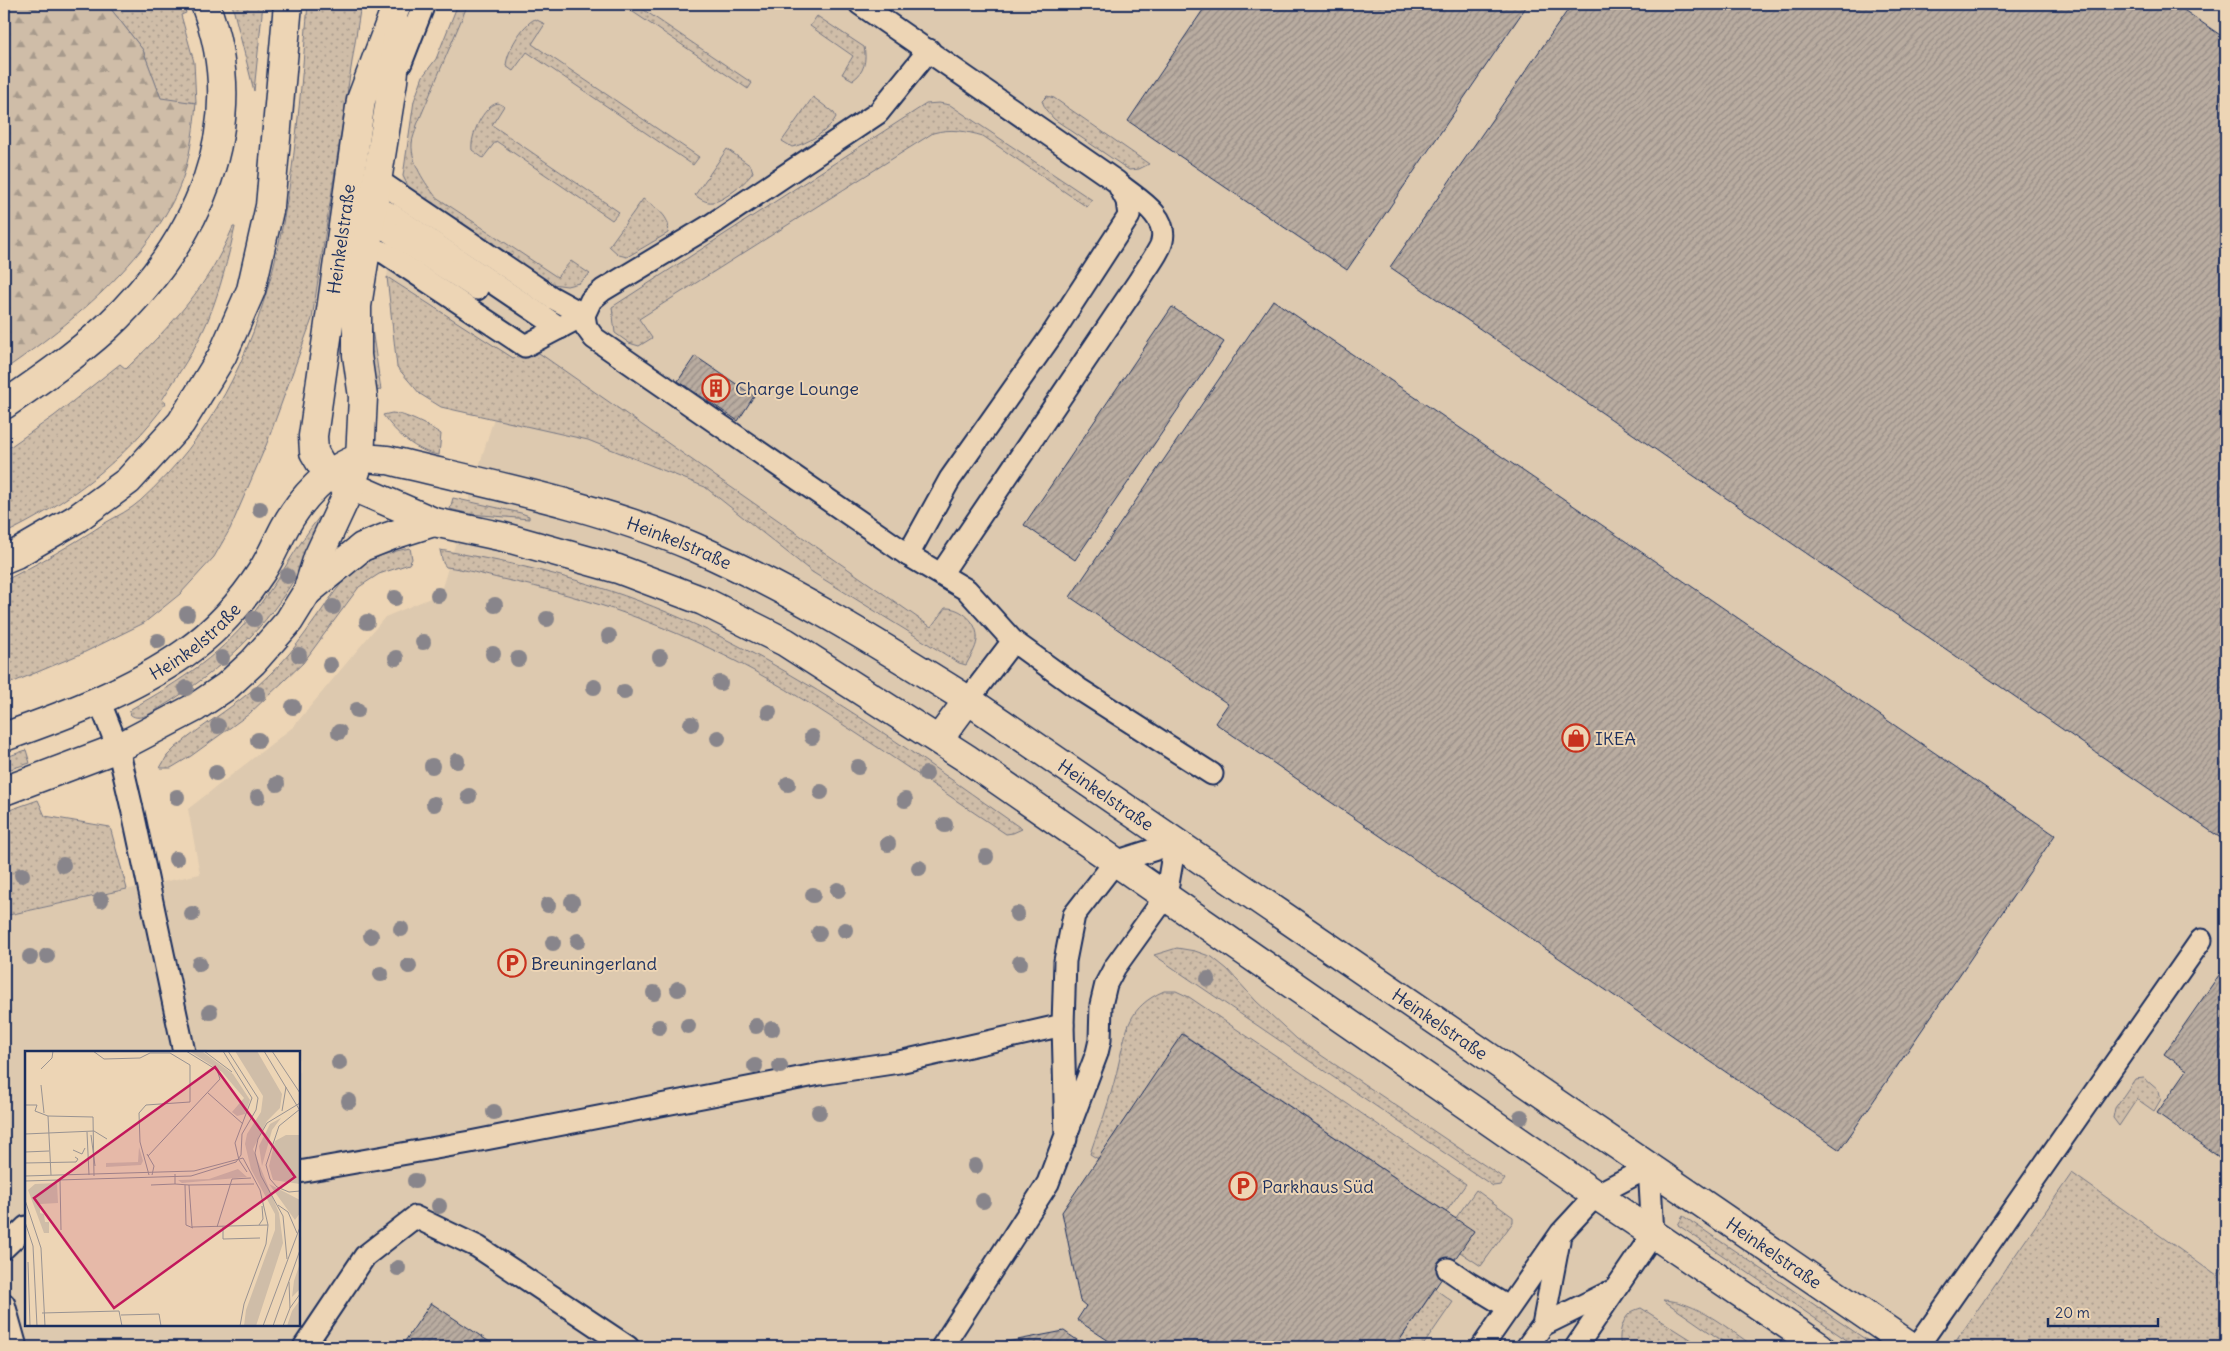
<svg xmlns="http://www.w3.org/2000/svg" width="2230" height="1351" viewBox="0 0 2230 1351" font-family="Delius,sans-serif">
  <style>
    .built { fill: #ddc9af; fill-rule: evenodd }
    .grass { fill: url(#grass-dots); stroke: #757683 }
    .forest { fill: url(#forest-firs); stroke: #757683 }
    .building { fill: url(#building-hatch); stroke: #1b2f5e }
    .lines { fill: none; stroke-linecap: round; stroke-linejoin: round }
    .lane-casing { stroke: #1b2f5e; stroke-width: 25 }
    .street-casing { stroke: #1b2f5e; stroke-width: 31 }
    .highway-casing { stroke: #1b2f5e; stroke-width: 31 }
    .lane { stroke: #edd5b5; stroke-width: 21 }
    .street { stroke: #edd5b5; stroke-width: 28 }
    .highway { stroke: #edd5b5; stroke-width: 28 }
    .tree { fill: #88858b }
    .labels { text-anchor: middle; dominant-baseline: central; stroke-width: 4; stroke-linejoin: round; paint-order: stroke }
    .street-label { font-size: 18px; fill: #1b2f5e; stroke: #edd5b5 }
    .poi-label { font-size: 18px; fill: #1b2f5e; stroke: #edd5b5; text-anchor: start }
    .inset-road { fill: none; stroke: #999392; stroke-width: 1 }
    .view { fill: #c2185b; fill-opacity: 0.15; stroke: #c2185b; stroke-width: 2.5 }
    .inset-edge { fill: none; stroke: #1b2f5e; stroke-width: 2.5 }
  </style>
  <defs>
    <pattern id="grass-dots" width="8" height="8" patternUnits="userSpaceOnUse" patternTransform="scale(1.25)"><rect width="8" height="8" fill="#cfbda8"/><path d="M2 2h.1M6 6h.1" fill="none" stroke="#a79a8c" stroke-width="1.8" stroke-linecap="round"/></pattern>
    <pattern id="forest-firs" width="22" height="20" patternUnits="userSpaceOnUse" patternTransform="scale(1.25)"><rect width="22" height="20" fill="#cfbda8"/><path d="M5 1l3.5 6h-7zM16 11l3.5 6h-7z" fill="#a79a8c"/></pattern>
    <pattern id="building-hatch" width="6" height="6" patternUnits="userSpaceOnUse" patternTransform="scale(1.25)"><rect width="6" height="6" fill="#b9aca0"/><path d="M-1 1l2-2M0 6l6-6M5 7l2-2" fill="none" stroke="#968c86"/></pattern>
  </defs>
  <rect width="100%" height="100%" fill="#edd5b5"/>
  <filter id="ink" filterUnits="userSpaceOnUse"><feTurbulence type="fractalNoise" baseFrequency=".02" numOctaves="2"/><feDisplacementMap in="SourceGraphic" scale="10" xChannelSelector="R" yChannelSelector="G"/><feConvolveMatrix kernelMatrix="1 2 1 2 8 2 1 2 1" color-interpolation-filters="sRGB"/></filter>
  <g filter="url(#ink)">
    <!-- built -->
    <path class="built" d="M 458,4 L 2226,4 L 2226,1347 L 4,1347 L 4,916 L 200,874 L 188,809 L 293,727 L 385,617 L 440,594 L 512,359 L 387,277 L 414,101 L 423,76 L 436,59 ZM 26,1052 L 299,1052 L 299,1325 L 26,1325 Z"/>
    <!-- grass -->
    <g class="grass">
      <path d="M 107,4 L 183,4 L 186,13 L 181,15 L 194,62 L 196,103 L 161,99 L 143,50 Z"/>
      <path d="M 232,4 L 263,4 L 254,91 Z"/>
      <path d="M 308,4 L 361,4 L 312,319 L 267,443 L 230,529 L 214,557 L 180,594 L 144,623 L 83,653 L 4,686 L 4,581 C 39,563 72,545 105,523 C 117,516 130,510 140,501 C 284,371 293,183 308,4 Z"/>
      <path d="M 458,4 L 468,4 L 417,125 C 416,131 412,138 412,144 C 411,163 425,183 436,197 L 557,277 L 571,261 L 590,274 L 579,283 L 567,286 L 552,284 L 523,268 L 420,197 L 408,186 L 403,176 L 414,101 L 423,76 L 436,59 Z"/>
      <path d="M 621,4 L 635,4 L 752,83 L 748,89 Z"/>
      <path d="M 817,16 L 864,47 C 867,60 864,73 853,80 L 842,74 L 853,56 L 810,26 Z"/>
      <path d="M 535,19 L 545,24 L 532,44 L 699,157 L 693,165 L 527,52 L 513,71 L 506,66 C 507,51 522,25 535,19 Z"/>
      <path d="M 1047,96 L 1054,98 L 1149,164 L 1139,169 L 1129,170 L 1054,119 L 1046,110 L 1042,101 Z"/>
      <path d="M 813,97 L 834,113 L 836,117 C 829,131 807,144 792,147 L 782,141 Z"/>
      <path d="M 498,103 L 504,106 L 492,125 L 619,212 L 612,220 L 496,141 L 483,158 L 472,150 C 470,136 483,106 498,103 Z"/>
      <path d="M 939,103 L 950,105 L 1092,200 L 1087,207 L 983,136 C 965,131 951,128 933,133 L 639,319 L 652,338 L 639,346 L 629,343 L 615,333 L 612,307 L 926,104 Z"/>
      <path d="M 727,149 L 751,166 L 753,172 C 748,181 724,201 713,202 C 706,203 700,199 695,195 Z"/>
      <path d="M 643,199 C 655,207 672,217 668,233 L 627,257 L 619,255 L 609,246 Z"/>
      <path d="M 233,227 L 235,227 C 228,259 220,290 208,320 C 196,349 178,374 162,400 L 166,403 C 126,459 66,505 4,534 L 4,451 L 54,416 L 120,364 L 126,369 C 173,323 207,289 233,227 Z"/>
      <path d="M 387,277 L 513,358 L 539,353 L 931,627 L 945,608 C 961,607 979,623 977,640 C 976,649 970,657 966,665 L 959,663 L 812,572 L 705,487 L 588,440 L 441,407 L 420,394 L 397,367 Z"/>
      <path d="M 367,322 L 371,322 L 381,390 L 374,391 Z"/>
      <path d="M 392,413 C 404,413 431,427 441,434 L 439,455 C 416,452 396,433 383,415 Z"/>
      <path d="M 453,498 L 521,513 L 529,516 L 529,519 L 470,514 L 450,509 Z"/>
      <path d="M 320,516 L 322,519 C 315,536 308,555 299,571 C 267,629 218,672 163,706 C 154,711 138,724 129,713 L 131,709 C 179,682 226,652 258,607 C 280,578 297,545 320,516 Z"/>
      <path d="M 410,548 L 412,559 L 409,564 L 379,574 L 359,587 L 303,663 L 249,714 L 191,756 L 171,768 L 160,768 L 167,756 L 175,748 C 206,722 241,703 269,675 C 290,656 306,632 322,610 C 334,593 347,572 366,562 C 380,555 395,551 410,548 Z"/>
      <path d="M 440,550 C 493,559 544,570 595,586 C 754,635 887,735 1022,829 L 1013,833 L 1006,834 C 923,779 841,719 754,671 C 676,628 589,597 502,579 C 484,575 465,569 446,567 L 443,563 Z"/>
      <path d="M 26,750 L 30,763 L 4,771 L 4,758 Z"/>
      <path d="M 38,800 L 45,816 L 110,827 L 127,889 L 4,916 L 4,812 Z"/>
      <path d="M 1177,948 L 1195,951 L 1212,957 L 1227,969 L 1256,1001 L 1297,1039 L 1505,1179 L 1501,1185 L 1493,1186 L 1154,955 Z"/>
      <path d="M 1164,991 L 1176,991 L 1189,997 L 1466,1184 L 1446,1212 L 1183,1034 L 1098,1159 L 1090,1154 C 1095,1137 1103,1121 1108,1103 C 1112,1090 1116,1076 1119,1062 C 1127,1028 1128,1007 1164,991 Z"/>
      <path d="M 2144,1078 L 2159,1091 L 2161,1099 L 2154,1111 L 2137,1099 L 2119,1126 L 2113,1118 L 2115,1108 L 2135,1079 Z"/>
      <path d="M 2072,1173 L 2217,1276 L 2226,1263 L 2226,1347 L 1965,1347 L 1956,1341 Z"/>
      <path d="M 1476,1190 L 1513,1217 L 1513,1222 L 1481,1266 L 1460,1252 L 1455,1219 Z"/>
      <path d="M 1683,1216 L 1877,1347 L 1857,1347 L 1678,1225 Z"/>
      <path d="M 1435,1289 L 1453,1302 L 1422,1347 L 1395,1347 Z"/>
      <path d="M 1663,1300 C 1696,1301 1728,1329 1755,1347 L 1731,1347 Z"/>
      <path d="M 1641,1308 L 1703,1347 L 1621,1347 C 1618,1337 1621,1321 1630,1313 C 1632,1311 1638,1309 1641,1308 Z"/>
    </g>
    <!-- forest -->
    <path class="forest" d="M 4,4 L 107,4 L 143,50 L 161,98 L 196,103 C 194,126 191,149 185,171 C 160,253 72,323 4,370 Z"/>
    <!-- building -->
    <g class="building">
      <path d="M 1207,4 L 1528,4 L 1347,270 L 1128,121 Z"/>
      <path d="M 1572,4 L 2175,4 L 2226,39 L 2226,838 L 2225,841 L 1390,267 Z"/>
      <path d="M 1273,300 L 2055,835 L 1840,1150 L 1215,723 L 1228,704 L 1070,597 Z"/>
      <path d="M 1172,307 L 1224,342 L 1075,560 L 1024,525 Z"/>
      <path d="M 695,356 L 754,396 L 738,421 L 678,381 Z"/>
      <path d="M 2226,965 L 2226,1162 L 2157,1113 L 2187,1070 L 2164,1054 Z"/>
      <path d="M 1182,1034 L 1474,1231 L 1395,1347 L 1118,1347 L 1077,1320 L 1086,1306 L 1080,1301 L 1062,1212 Z"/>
      <path d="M 431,1303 L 497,1347 L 401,1347 Z"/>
      <path d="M 1064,1331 L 1087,1347 L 1004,1347 L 1007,1342 Z"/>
    </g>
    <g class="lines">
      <!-- lane casing -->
      <g class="lane-casing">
        <g id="lane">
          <path d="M 860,4 L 1117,182 L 1127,201 L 1129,216 L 1051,336 L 950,479 L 908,555 L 967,590 L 1013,641 L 968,700"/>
          <path d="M 401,63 L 424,4"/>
          <path d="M 376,179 L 551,297 L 584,315 L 586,327 L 594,338 L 908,555"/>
          <path d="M 373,205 L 391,214 L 560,328"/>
          <path d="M 371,223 L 388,231 L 477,289"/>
          <path d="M 367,246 L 385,253 L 525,346 L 584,315 L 591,300 L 603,290 L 711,225 L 878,113 L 929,50"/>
          <path d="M 941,574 L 1139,281 C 1144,272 1161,249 1162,241 C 1168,215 1137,199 1120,185"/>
          <path d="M 1013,641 L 1079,689 L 1212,774"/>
          <path d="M 99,700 L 118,748 L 134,817 L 184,1052"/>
          <path d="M 299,1172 L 470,1142 L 820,1074 L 899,1062 L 1063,1025"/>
          <path d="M 4,1248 L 26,1227"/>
          <path d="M 1448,1269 L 1470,1284 L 1508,1307"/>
          <path d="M 4,1304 L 16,1347"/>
          <path d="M 1543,1325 L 1614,1290"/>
          <path d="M 304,1347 L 365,1256 L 415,1217 L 478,1247 L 628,1347"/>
          <path d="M 942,1347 L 1048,1183 L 1097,1053 L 1100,1040 L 1101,1005 L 1106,984 L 1115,967 L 1166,896 L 1175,843 L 1115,862 L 1074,915 L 1065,961 L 1063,1025 L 1066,1139"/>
          <path d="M 1482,1347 L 1561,1233 L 1596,1195 L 1649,1167 L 1653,1234 L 1576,1347"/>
          <path d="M 1527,1347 L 1543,1325 L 1559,1241"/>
          <path d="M 1917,1347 L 2201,940"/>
        </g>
      </g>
      <!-- street casing -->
      <g class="street-casing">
        <g id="street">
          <path d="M 397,4 L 361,100 L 313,436 L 314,452 L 328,476 L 351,486 L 434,522 L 504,537 L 618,569 L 703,601 L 785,642 L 966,758 L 1596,1195 L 1820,1347"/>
          <path d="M 307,592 L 362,547 L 390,536 L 434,522"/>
          <path id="s1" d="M 4,737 C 66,715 131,691 185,653 C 216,631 242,602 262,571 C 271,557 277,542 285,527 C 300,500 328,468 358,459 C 367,457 380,460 388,460 C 491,485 596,505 694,547 C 792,590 877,643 968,700 L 1912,1347"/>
          <path d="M 939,739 L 968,700"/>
          <path d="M 4,791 L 118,748 L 196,707 L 227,686 L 253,662 L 289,621 L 307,592 L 318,557 L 351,486 L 360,459 L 363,397 L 357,355 L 357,306 L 393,81 L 398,28"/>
        </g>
      </g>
      <!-- highway casing -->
      <g class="highway-casing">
        <g id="highway">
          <path d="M 4,405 C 39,381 75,356 107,327 C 197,242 252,126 205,4"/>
          <path d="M 4,559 L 16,554 L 76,519 L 128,481 L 181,423 L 222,356 L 251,290 L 270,206 L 288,4"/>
        </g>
      </g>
      <!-- lane -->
      <use href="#lane" class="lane"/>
      <!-- street -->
      <use href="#street" class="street"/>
      <!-- highway -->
      <use href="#highway" class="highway"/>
    </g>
    <!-- trees -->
    <g class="tree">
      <circle cx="260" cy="509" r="8"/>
      <circle cx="287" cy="576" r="8"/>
      <circle cx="438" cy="595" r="8"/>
      <circle cx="395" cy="598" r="8"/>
      <circle cx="495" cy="605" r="8"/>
      <circle cx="333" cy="607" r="8"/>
      <circle cx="187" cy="614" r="8"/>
      <circle cx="254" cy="619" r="8"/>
      <circle cx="547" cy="619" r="8"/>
      <circle cx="367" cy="622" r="8"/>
      <circle cx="609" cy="636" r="8"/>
      <circle cx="158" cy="641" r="8"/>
      <circle cx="423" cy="642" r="8"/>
      <circle cx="493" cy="654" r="8"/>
      <circle cx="299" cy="655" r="8"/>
      <circle cx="660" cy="657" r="8"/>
      <circle cx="222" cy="658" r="8"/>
      <circle cx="396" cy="658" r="8"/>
      <circle cx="518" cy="659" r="8"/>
      <circle cx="330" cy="665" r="8"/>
      <circle cx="720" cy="683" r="8"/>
      <circle cx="594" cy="687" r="8"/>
      <circle cx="186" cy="688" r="8"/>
      <circle cx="624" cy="692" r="8"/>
      <circle cx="258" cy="694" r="8"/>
      <circle cx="293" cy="707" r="8"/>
      <circle cx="357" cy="710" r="8"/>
      <circle cx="769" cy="712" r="8"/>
      <circle cx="691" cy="724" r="8"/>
      <circle cx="218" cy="726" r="8"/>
      <circle cx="339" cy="732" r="8"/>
      <circle cx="812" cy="737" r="8"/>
      <circle cx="718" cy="738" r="8"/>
      <circle cx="258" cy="740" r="8"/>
      <circle cx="457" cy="761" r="8"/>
      <circle cx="432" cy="766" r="8"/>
      <circle cx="858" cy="767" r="8"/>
      <circle cx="216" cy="773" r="8"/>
      <circle cx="926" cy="774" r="8"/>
      <circle cx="277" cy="784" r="8"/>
      <circle cx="788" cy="784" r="8"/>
      <circle cx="821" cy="792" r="8"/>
      <circle cx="469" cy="796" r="8"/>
      <circle cx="177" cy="797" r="8"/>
      <circle cx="258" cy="797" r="8"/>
      <circle cx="905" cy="800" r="8"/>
      <circle cx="434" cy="804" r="8"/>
      <circle cx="945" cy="825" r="8"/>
      <circle cx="888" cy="844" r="8"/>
      <circle cx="986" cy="857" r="8"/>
      <circle cx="176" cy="859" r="8"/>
      <circle cx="63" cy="865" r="8"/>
      <circle cx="919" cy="868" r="8"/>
      <circle cx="22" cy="875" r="8"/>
      <circle cx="838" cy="890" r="8"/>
      <circle cx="813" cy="895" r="8"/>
      <circle cx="101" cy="900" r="8"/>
      <circle cx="572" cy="902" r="8"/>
      <circle cx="548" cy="905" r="8"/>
      <circle cx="192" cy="914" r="8"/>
      <circle cx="1017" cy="914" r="8"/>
      <circle cx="401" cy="929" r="8"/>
      <circle cx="845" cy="930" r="8"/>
      <circle cx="819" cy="933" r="8"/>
      <circle cx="371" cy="936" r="8"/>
      <circle cx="578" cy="941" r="8"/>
      <circle cx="553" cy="943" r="8"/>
      <circle cx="47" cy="956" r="8"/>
      <circle cx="30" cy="957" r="8"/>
      <circle cx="1020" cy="963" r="8"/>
      <circle cx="199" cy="964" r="8"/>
      <circle cx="409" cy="966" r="8"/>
      <circle cx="381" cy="974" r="8"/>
      <circle cx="1208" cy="979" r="8"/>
      <circle cx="678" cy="989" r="8"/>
      <circle cx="654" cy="993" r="8"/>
      <circle cx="210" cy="1012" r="8"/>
      <circle cx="688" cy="1026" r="8"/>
      <circle cx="756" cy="1026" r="8"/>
      <circle cx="659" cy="1027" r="8"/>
      <circle cx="772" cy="1029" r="8"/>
      <circle cx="339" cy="1063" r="8"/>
      <circle cx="755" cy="1066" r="8"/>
      <circle cx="780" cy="1066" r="8"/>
      <circle cx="349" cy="1101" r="8"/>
      <circle cx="494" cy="1112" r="8"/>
      <circle cx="819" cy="1112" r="8"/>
      <circle cx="1521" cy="1117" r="8"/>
      <circle cx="975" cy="1166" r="8"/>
      <circle cx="415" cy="1181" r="8"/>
      <circle cx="983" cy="1201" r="8"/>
      <circle cx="439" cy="1206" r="8"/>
      <circle cx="398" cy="1268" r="8"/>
    </g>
  </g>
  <!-- icons -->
  <defs>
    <g id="building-ring" transform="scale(1.4375)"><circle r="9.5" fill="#edd5b5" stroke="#c8321e" stroke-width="1.5"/><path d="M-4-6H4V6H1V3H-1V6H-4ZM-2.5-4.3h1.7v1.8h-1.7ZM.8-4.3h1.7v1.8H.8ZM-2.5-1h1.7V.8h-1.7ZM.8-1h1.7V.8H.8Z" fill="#c8321e"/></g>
    <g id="shop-ring" transform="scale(1.4375)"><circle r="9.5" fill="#edd5b5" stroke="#c8321e" stroke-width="1.5"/><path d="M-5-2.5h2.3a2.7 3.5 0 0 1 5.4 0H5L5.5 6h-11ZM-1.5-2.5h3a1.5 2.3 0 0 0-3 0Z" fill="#c8321e"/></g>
    <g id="parking-ring" transform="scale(1.4375)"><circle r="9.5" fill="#edd5b5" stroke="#c8321e" stroke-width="1.5"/><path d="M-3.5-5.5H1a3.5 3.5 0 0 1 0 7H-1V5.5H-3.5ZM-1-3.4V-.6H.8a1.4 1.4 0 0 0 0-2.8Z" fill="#c8321e"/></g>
  </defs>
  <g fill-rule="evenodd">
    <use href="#building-ring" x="716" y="388"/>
    <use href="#shop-ring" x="1576" y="738"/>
    <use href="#parking-ring" x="512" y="963"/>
    <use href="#parking-ring" x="1243" y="1186"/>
  </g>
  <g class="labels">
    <!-- street labels -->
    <g class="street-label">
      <text transform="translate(341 239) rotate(-82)">Heinkelstraße</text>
      <text stroke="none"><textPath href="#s1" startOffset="798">Heinkelstraße</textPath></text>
      <text stroke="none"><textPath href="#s1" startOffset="215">Heinkelstraße</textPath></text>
      <text stroke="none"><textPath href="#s1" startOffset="1295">Heinkelstraße</textPath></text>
      <text stroke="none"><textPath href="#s1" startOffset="1700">Heinkelstraße</textPath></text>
      <text stroke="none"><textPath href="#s1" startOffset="2105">Heinkelstraße</textPath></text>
    </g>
    <!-- poi labels -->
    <g class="poi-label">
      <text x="735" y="388">Charge Lounge</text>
      <text x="1595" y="738">IKEA</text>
      <text x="531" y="963">Breuningerland</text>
      <text x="1262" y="1186">Parkhaus Süd</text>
    </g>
  </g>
  <!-- overview -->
  <g transform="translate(25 1051)">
    <rect width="275" height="275" fill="#edd5b5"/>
    <path d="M 164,0 L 178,1 L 208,23 L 225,49 L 220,63 L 212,65 L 207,61 L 219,47 L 197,21 ZM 210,0 L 232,0 L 257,43 L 255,57 L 242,70 L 228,98 L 254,162 L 258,192 L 231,275 L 219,275 L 221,259 L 250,179 L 250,163 L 226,118 L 220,93 L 222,83 L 236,61 L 238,45 ZM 256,67 L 247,79 L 237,115 L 234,95 L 245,73 ZM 114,96 L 118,110 L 116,114 L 81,116 L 81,112 L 113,111 ZM 213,118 L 222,126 L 157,132 L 153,129 L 184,128 ZM 32,132 L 33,152 L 15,153 L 15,162 L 19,163 L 20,171 L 24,171 L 24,182 L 19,182 L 3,139 L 10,133 ZM 244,133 L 275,149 L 275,162 L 270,169 ZM 275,212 L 275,238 L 267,246 L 269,230 Z" fill="#cfbda8"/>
    <path d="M 261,84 L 275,84 L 275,133 L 248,129 L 244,115 L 250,90 ZM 275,249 L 275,275 L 262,275 L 267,260 Z" fill="#cfbda8"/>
    <path class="inset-road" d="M 68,0 L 79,8 L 115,7 L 125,2 L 145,2 L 165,14 L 165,51 L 121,54 L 114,62 L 115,91 L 124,124M 179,0 L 207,21M 198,0 L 227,47 L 210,92 L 214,109 L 222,121M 239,0 L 274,58M 247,0 L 275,42M 16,18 L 27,7 L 28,0M 16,34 L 19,62M 183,42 L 218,73M 0,54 L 12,54 L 10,60M 275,58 L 254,75 L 241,114 L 245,128 L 252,136 L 264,141 L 275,140M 10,60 L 23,65 L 68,66 L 69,125M 257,60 L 261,36M 23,65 L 26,124M 69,80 L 82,88M 62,81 L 64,124M 0,83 L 69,80M 66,84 L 70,115M 48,99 L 57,103 L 60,97M 0,101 L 24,100M 122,103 L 129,115 L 127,124M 123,105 L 195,28 L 192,19 L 161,0M 0,112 L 51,111 L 53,108 L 50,106M 150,123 L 150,133 L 164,134 L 167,176 L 243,174M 0,125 L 169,120 L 218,107 L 235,139 L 243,174 L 241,193 L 219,253 L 215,275M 35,129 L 36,179M 0,130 L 166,125 L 211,111 L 216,104 L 217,83 L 231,59 L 233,47 L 203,0M 126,134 L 150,133M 160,134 L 161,174 L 168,177M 164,134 L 229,133M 0,149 L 16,197 L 20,275M 253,154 L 263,161 L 272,182M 0,171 L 8,195 L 12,275M 234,174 L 238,168 L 237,155M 192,176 L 207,128 L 226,127M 198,176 L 198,188 L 235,187M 262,208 L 258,165 L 236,125 L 230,102 L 233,88 L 242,72 L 275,52M 3,211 L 5,275M 264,231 L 265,257M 17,262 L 94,260 L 97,275M 96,264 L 134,263 L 136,275M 238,275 L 275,176M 248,275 L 275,199M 258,275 L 265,257 L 275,243"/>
    <path class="view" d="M 190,16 L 270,126 L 89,257 L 9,147 Z"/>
    <rect width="275" height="275" class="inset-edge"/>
  </g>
  <!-- margin -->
  <rect width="2230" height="1351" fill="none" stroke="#edd5b5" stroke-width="20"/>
  <rect x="10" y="10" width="2210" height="1331" fill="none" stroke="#1b2f5e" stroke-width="2" filter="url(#ink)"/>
  <!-- scale -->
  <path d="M2048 1318v8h110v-8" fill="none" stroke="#1b2f5e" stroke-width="2.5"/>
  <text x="2055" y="1318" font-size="15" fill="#1b2f5e" stroke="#edd5b5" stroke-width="4" paint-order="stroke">20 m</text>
</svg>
